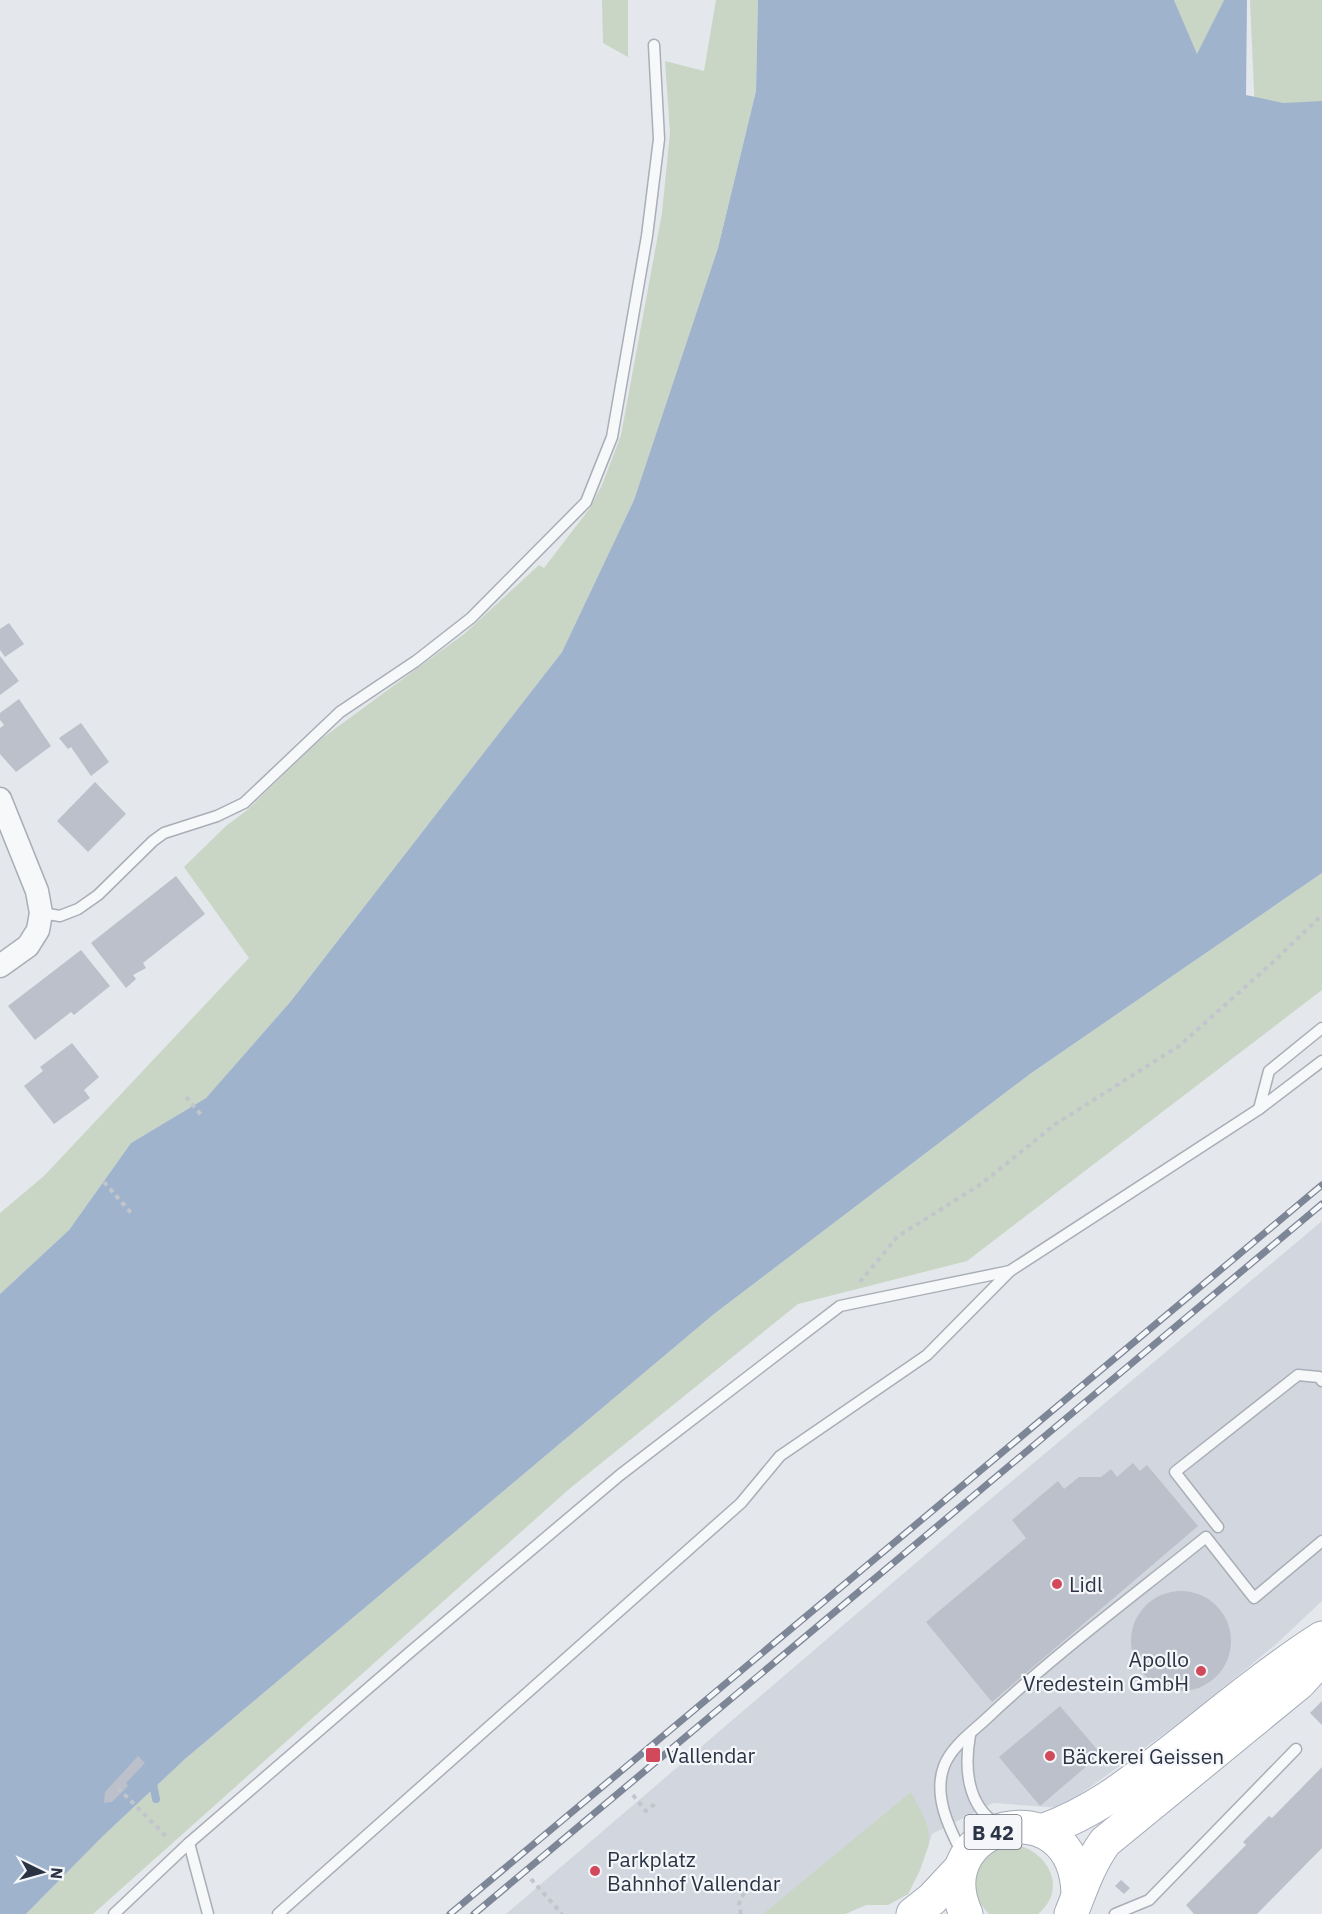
<svg xmlns="http://www.w3.org/2000/svg" width="1322" height="1914" viewBox="0 0 1322 1914" font-family="'IBM Plex Sans',sans-serif">
  <style>
    .built { fill: #d2d6de }
    .green { fill: #c9d6c5 }
    .water { fill: #9fb4cc }
    .lines { fill: none; stroke-linecap: round; stroke-linejoin: round }
    .stream { stroke: #9fb4cc; stroke-width: 8 }
    .building { fill: #bbc0ca }
    .lane-casing { stroke: #a9aeb7; stroke-width: 13 }
    .street-casing { stroke: #a9aeb7; stroke-width: 25 }
    .primary-casing { stroke: #a3abb8; stroke-width: 35 }
    .path { stroke: #c2c5cb; stroke-width: 4; stroke-dasharray: 4.5 4.5; stroke-linecap: butt }
    .lane { stroke: #f7f8fa; stroke-width: 10 }
    .street { stroke: #f7f8fa; stroke-width: 22 }
    .primary { stroke: #fff; stroke-width: 33 }
    .rail-casing { stroke: #7d8696; stroke-width: 7 }
    .rail { stroke: #f4f6f9; stroke-width: 4.5; stroke-dasharray: 14; stroke-linecap: butt }
    .poi-dot { fill: #d1495b; stroke: #f4f6f9; stroke-width: 2 }
    .labels { text-anchor: middle; dominant-baseline: central; stroke-width: 4.5; stroke-linejoin: round; paint-order: stroke }
    .shield { fill: #f4f6f9; stroke: #676e7b; stroke-width: 1.5 }
    .shield-label { font-size: 20px; font-weight: bold; fill: #2b3445 }
    .poi-label { font-size: 21px; fill: #2b3445; stroke: #f4f6f9; text-anchor: start }
  </style>
  <rect width="100%" height="100%" fill="#e4e7ec"/>
  <!-- built -->
  <path class="built" d="M 1322,1221 L 1322,1601 L 1275,1645 L 1189,1716 L 1061,1808 L 993,1803 L 932,1834 L 920,1870 L 908,1894 L 888,1905 L 866,1905 L 845,1914 L 506,1914 L 980,1508 Z"/>
  <!-- green -->
  <g class="green">
    <path d="M 602,0 L 628,0 L 628,57 L 603,43 Z"/>
    <path d="M 716,0 L 758,0 L 756,91 L 718,248 L 634,500 L 562,652 L 291,1001 L 206,1098 L 131,1143 L 69,1230 L 0,1294 L 0,1213 L 44,1176 L 249,958 L 184,867 L 226,826 L 246,811 L 321,739 L 464,634 L 539,565 L 544,568 L 590,508 L 602,485 L 621,435 L 662,213 L 670,132 L 665,61 L 704,71 Z"/>
    <path d="M 1174,0 L 1224,0 L 1197,55 Z"/>
    <path d="M 1250,0 L 1322,0 L 1322,104 L 1255,113 Z"/>
    <path d="M 1322,873 L 1322,990 L 967,1261 L 798,1304 L 568,1490 L 93,1914 L 26,1914 L 103,1836 L 185,1759 L 714,1314 L 1030,1074 Z"/>
    <path d="M 911,1792 L 925,1819 L 929,1832 L 929,1844 L 920,1870 L 908,1894 L 888,1905 L 866,1905 L 845,1914 L 763,1914 Z"/>
    <path d="M 1018,1845 C 1050,1854 1067,1890 1038,1914 L 989,1914 C 960,1885 979,1847 1018,1845 Z"/>
  </g>
  <!-- water -->
  <path class="water" d="M 758,0 L 1174,0 L 1197,54 L 1224,0 L 1247,0 L 1246,95 L 1283,103 L 1322,101 L 1322,873 L 1030,1074 L 714,1314 L 185,1759 L 103,1836 L 26,1914 L 0,1914 L 0,1294 L 69,1230 L 131,1143 L 206,1098 L 291,1001 L 562,652 L 634,500 L 718,248 L 756,91 Z"/>
  <g class="lines">
    <!-- stream -->
    <path class="stream" d="M 152,1779 L 156,1799"/>
  </g>
  <!-- building -->
  <g class="building">
    <path d="M 9,623 L 24,644 L 5,657 L 0,650 L 0,629 Z"/>
    <path d="M 0,656 L 19,681 L 0,695 Z"/>
    <path d="M 19,699 L 51,746 L 16,772 L 0,754 L 0,728 L 4,725 L 0,720 L 0,713 Z"/>
    <path d="M 81,723 L 109,762 L 91,776 L 71,747 L 68,749 L 59,738 Z"/>
    <path d="M 95,782 L 126,814 L 88,852 L 57,821 Z"/>
    <path d="M 176,876 L 205,914 L 143,963 L 146,968 L 133,975 L 136,979 L 126,988 L 91,943 Z"/>
    <path d="M 81,950 L 110,986 L 74,1015 L 71,1012 L 35,1040 L 8,1006 Z"/>
    <path d="M 72,1043 L 99,1077 L 84,1090 L 90,1098 L 54,1124 L 24,1086 L 43,1071 L 40,1067 Z"/>
    <path d="M 1133,1463 L 1140,1471 L 1147,1465 L 1198,1526 L 992,1702 L 926,1622 L 1026,1538 L 1012,1520 L 1058,1481 L 1064,1489 L 1079,1477 L 1101,1477 L 1111,1469 L 1117,1477 Z"/>
    <circle cx="1181" cy="1641" r="50"/>
    <path d="M 1322,1701 L 1322,1725 L 1310,1713 Z"/>
    <path d="M 1060,1706 L 1101,1754 L 1040,1806 L 999,1757 Z"/>
    <path d="M 138,1756 L 145,1763 L 126,1783 L 128,1786 L 112,1802 L 104,1803 L 105,1792 Z"/>
    <path d="M 1322,1767 L 1322,1848 L 1257,1914 L 1194,1914 L 1186,1905 L 1246,1845 L 1243,1842 L 1269,1816 L 1272,1818 Z"/>
    <path d="M 1121,1880 L 1130,1888 L 1124,1894 L 1115,1886 Z"/>
  </g>
  <g class="lines">
    <!-- lane casing -->
    <g class="lane-casing">
      <g id="lane">
        <path d="M 41,913 L 60,916 L 78,909 L 98,895 L 153,841 L 164,833 L 217,816 L 244,803 L 340,712 L 416,661 L 471,618 L 586,502 L 612,437 L 647,236 L 659,139 L 654,45"/>
        <path d="M 1259,1109 L 1269,1071 L 1322,1028"/>
        <path d="M 1218,1527 L 1175,1472 L 1298,1375 L 1319,1377 L 1322,1381"/>
        <path d="M 970,1735 C 964,1768 967,1806 998,1825"/>
        <path d="M 189,1843 L 208,1914"/>
        <path d="M 962,1853 C 949,1828 933,1796 944,1766 C 951,1747 972,1732 986,1719 C 1055,1654 1132,1597 1206,1537 L 1254,1598 L 1322,1541"/>
        <path d="M 114,1914 L 189,1843 L 409,1653 L 620,1475 L 840,1306 L 1010,1271"/>
        <path d="M 278,1914 L 741,1503 L 780,1456 L 927,1355 L 1010,1271 L 1259,1109 L 1322,1061"/>
        <path d="M 1115,1914 L 1149,1900 L 1296,1749"/>
      </g>
    </g>
    <!-- street casing -->
    <g class="street-casing">
      <path id="street" d="M 0,799 L 37,891 L 41,913 L 38,930 L 28,946 L 0,966"/>
    </g>
    <!-- primary casing -->
    <g class="primary-casing">
      <g id="primary">
        <path d="M 1042,1831 C 1097,1811 1133,1781 1178,1746 C 1225,1709 1272,1670 1322,1638"/>
        <path d="M 913,1914 L 932,1899 L 961,1868"/>
        <path d="M 966,1914 C 925,1824 1074,1784 1078,1893"/>
        <path d="M 1071,1914 C 1081,1889 1089,1864 1105,1842 L 1299,1683 L 1322,1658"/>
      </g>
    </g>
    <!-- path -->
    <g class="path">
      <path d="M 186,1097 L 202,1116"/>
      <path d="M 104,1182 L 132,1214"/>
      <path d="M 860,1282 L 897,1237 L 981,1184 L 1057,1123 L 1179,1046 L 1271,964 L 1322,915"/>
      <path d="M 118,1788 L 168,1838"/>
      <path d="M 633,1795 L 646,1811 L 656,1803"/>
      <path d="M 531,1879 L 562,1914"/>
      <path d="M 741,1914 L 739,1904 L 747,1886"/>
    </g>
    <!-- lane -->
    <use href="#lane" class="lane"/>
    <!-- street -->
    <use href="#street" class="street"/>
    <!-- primary -->
    <use href="#primary" class="primary"/>
    <!-- rail casing -->
    <g class="rail-casing">
      <g id="rail">
        <path d="M 450,1914 L 1322,1185"/>
        <path d="M 474,1914 L 1322,1204"/>
      </g>
    </g>
    <!-- rail -->
    <use href="#rail" class="rail"/>
  </g>
  <!-- markers -->
  <g class="poi-dot">
    <circle cx="1057" cy="1584" r="6"/>
    <circle cx="1201" cy="1671" r="6"/>
    <rect x="645" y="1747" width="16" height="16" rx="3"/>
    <circle cx="1050" cy="1756" r="6"/>
    <circle cx="595" cy="1871" r="6"/>
  </g>
  <g class="labels">
    <!-- shield labels -->
    <rect class="shield" x="964.5" y="1815" width="57" height="34" rx="4.5"/>
    <g class="shield-label">
      <text x="993" y="1832">B 42</text>
    </g>
    <!-- poi labels -->
    <g class="poi-label">
      <text x="1069" y="1584">Lidl</text>
      <text x="1189" y="1659" text-anchor="end">Apollo<tspan x="1189" dy="24">Vredestein GmbH</tspan></text>
      <text x="666" y="1755">Vallendar</text>
      <text x="1062" y="1756">Bäckerei Geissen</text>
      <text x="607" y="1859">Parkplatz<tspan x="607" dy="24">Bahnhof Vallendar</tspan></text>
    </g>
  </g>
  <!-- north arrow -->
  <g transform="translate(42 1872) rotate(95)" stroke="#f4f6f9" stroke-width="4.5" paint-order="stroke">
  <path d="M0-4.5L10 22L0 15L-10 22Z" fill="#2b3445"/>
  <text y="-9" font-size="16" font-weight="bold" text-anchor="middle" fill="#2b3445">N</text>
  </g>
</svg>
